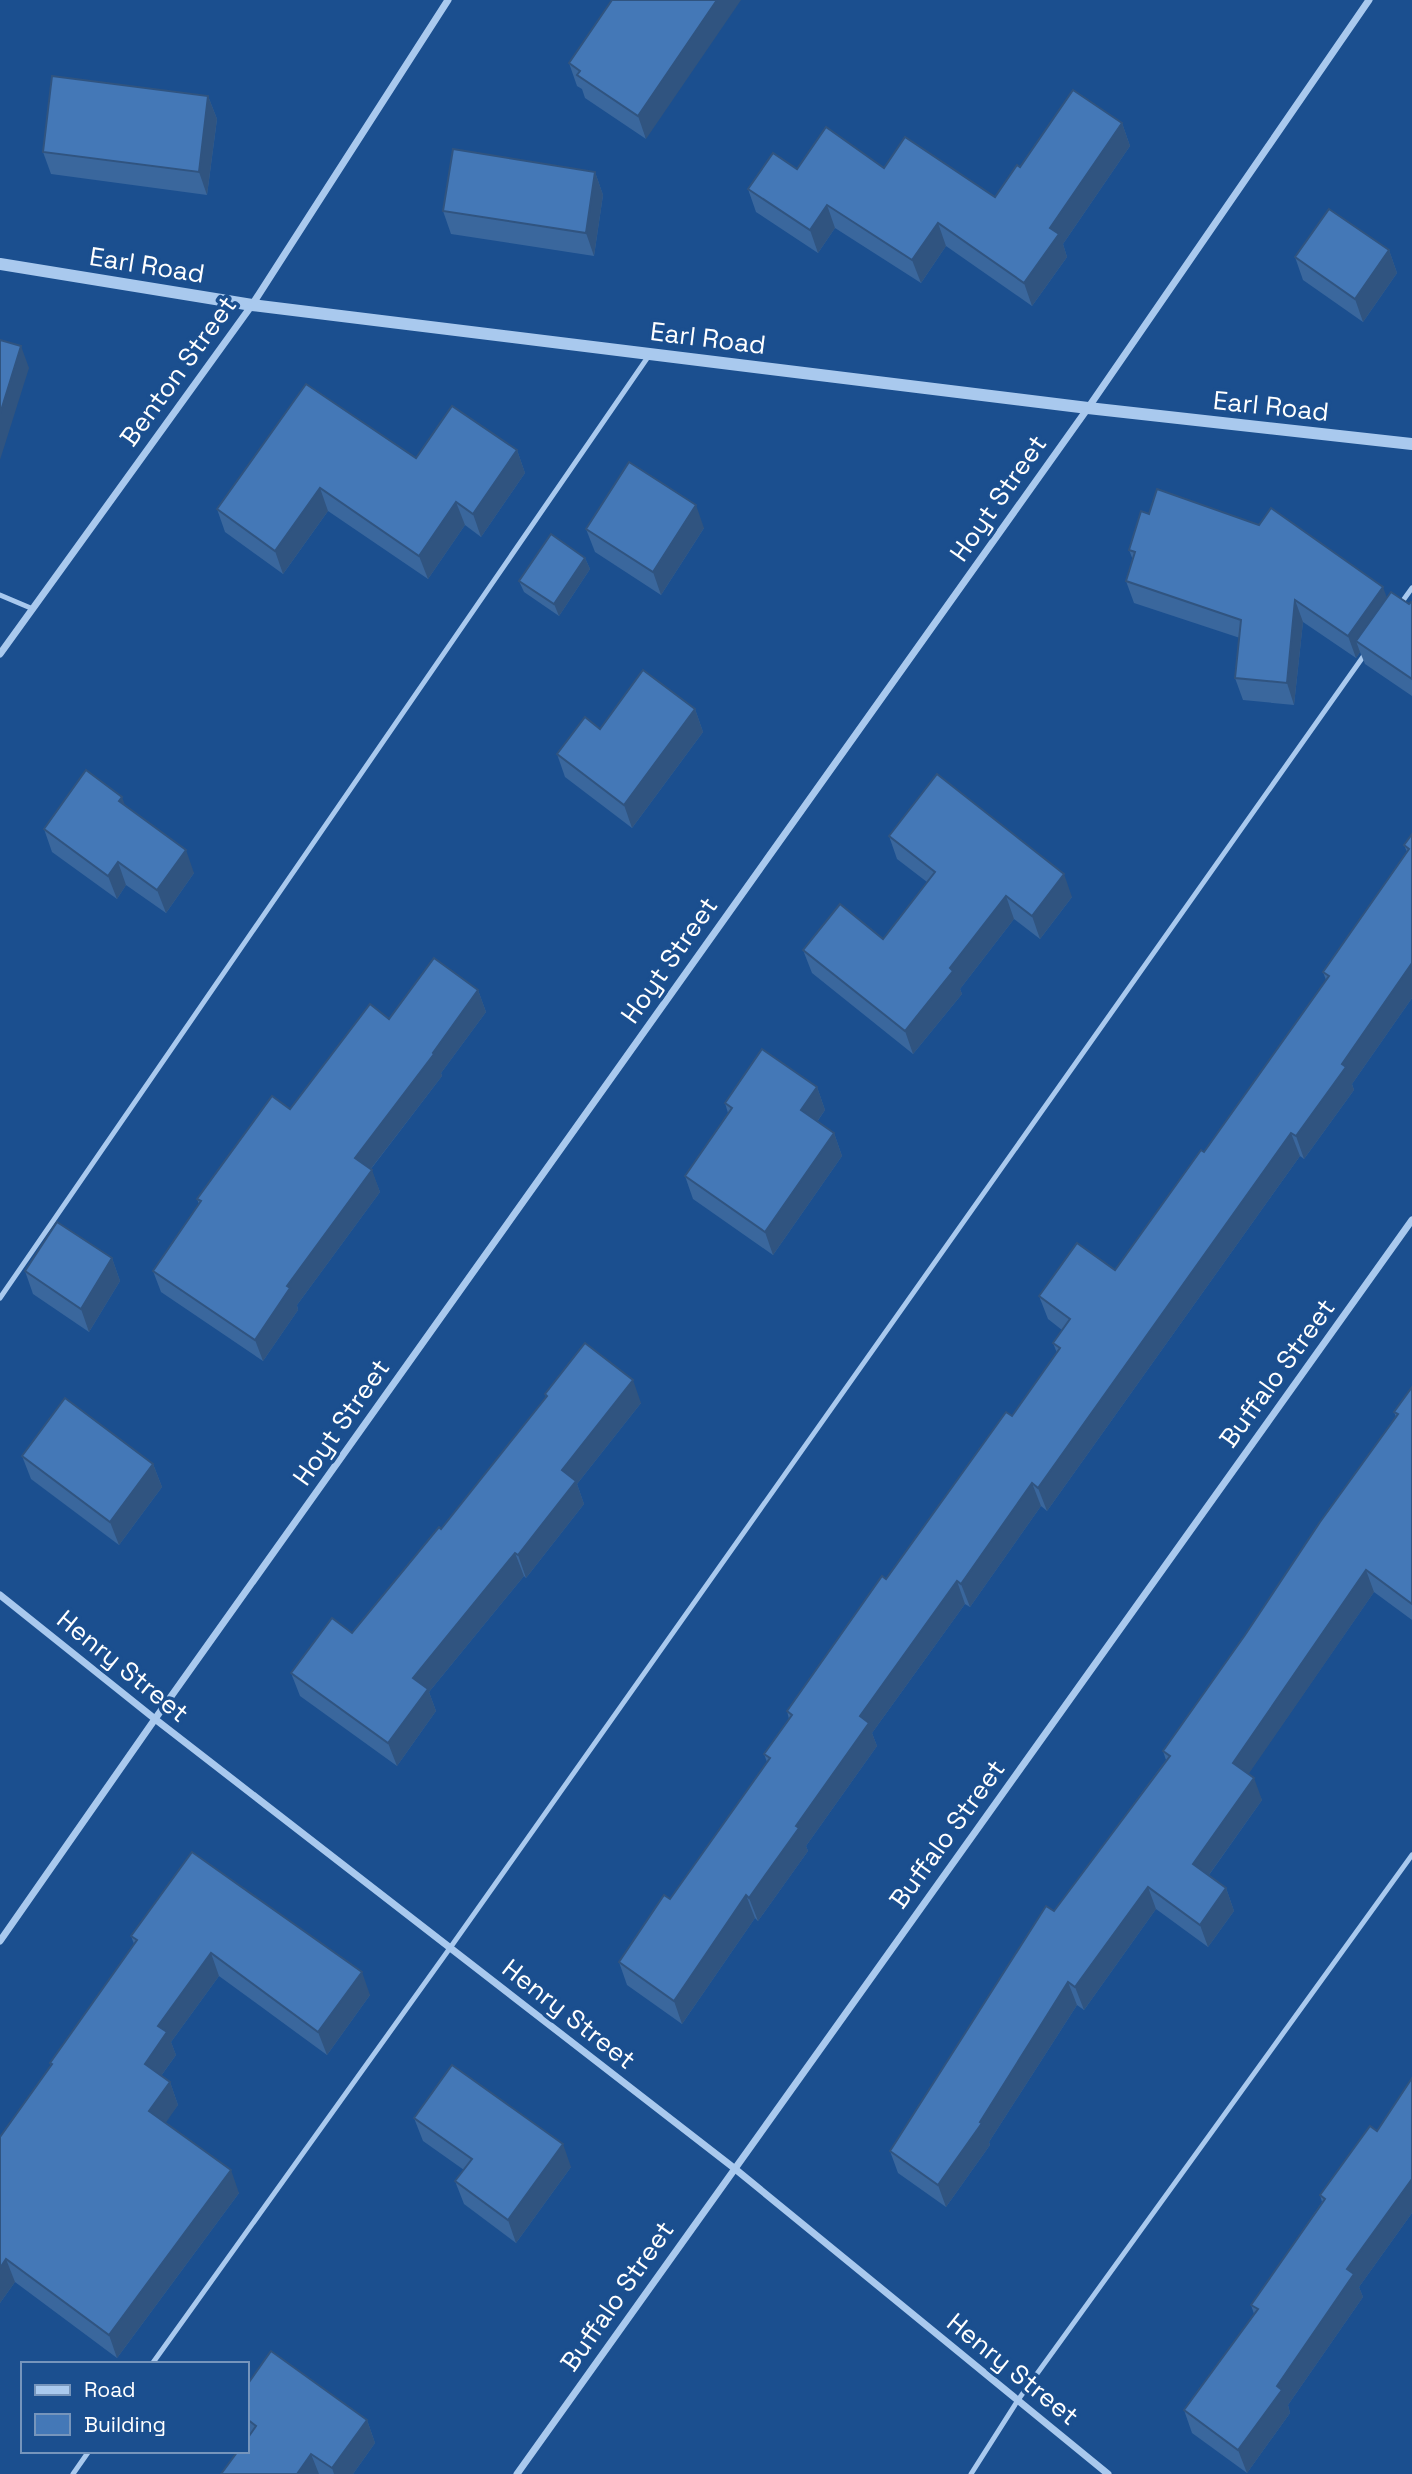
<svg xmlns="http://www.w3.org/2000/svg" width="1412" height="2474" viewBox="0 0 1412 2474" font-family="'Space Grotesk',sans-serif">
  <style>
    .lines { fill: none; stroke-linecap: round; stroke-linejoin: round }
    .service { stroke: #a9c9ee; stroke-width: 5 }
    .minor { stroke: #a9c9ee; stroke-width: 7 }
    .tertiary { stroke: #a9c9ee; stroke-width: 12 }
    .wall { fill: #3a679d }
    .shaded-wall { fill: #305480 }
    .building { fill: #4478b7; stroke: #305480; stroke-width: 2 }
    .labels { text-anchor: middle; dominant-baseline: central; stroke-width: 7; stroke-linejoin: round; paint-order: stroke }
    .street-label { font-size: 26px; fill: #fff; stroke: #1b4f8f }
  </style>
  <rect width="100%" height="100%" fill="#1b4f8f"/>
  <g class="lines">
    <!-- service -->
    <g class="service">
      <path d="M 0,595 L 33,609"/>
      <path d="M 1399,606 L 1412,588"/>
      <path d="M 0,1298 L 650,354"/>
      <path d="M 152,2364 L 450,1948 L 1365,654"/>
      <path d="M 73,2474 L 89,2451"/>
      <path d="M 971,2474 L 1018,2400 L 1412,1855"/>
    </g>
    <!-- minor -->
    <g class="minor">
      <path d="M 0,654 L 252,305 L 448,0"/>
      <path d="M 0,1595 L 155,1719 L 734,2168 L 1108,2474"/>
      <path d="M 0,1941 L 155,1719 L 1088,408 L 1369,0"/>
      <path d="M 517,2474 L 1412,1220"/>
    </g>
    <!-- tertiary -->
    <path class="tertiary" d="M 0,264 L 252,305 L 1088,408 L 1412,444"/>
  </g>
  <!-- wall -->
  <g class="wall">
    <path d="M 612,0 L 646,139 L 585,98 L 582,89 L 577,86 L 569,63 Z"/>
    <path d="M 208,96 L 217,119 L 207,195 L 51,174 L 43,152 Z"/>
    <path d="M 1122,123 L 1130,146 L 1063,244 L 1067,257 L 1032,306 L 946,246 L 921,283 L 835,228 L 818,253 L 756,212 L 748,189 L 797,169 L 884,168 L 995,197 L 1020,167 Z"/>
    <path d="M 595,172 L 603,195 L 594,256 L 451,234 L 443,211 Z"/>
    <path d="M 1389,250 L 1397,273 L 1363,322 L 1303,280 L 1295,257 Z"/>
    <path d="M 517,450 L 525,473 L 481,537 L 465,525 L 428,579 L 328,511 L 283,574 L 225,532 L 217,509 L 416,458 Z"/>
    <path d="M 704,528 L 661,595 L 595,552 L 586,529 Z"/>
    <path d="M 1129,550 L 1387,598 L 1409,604 L 1412,603 L 1412,696 L 1365,664 L 1360,652 L 1356,658 L 1303,622 L 1294,705 L 1243,700 L 1235,678 L 1240,638 L 1134,603 L 1126,581 L 1133,560 Z"/>
    <path d="M 585,558 L 590,569 L 559,616 L 524,592 L 519,581 Z"/>
    <path d="M 695,709 L 703,732 L 632,828 L 565,777 L 557,754 L 600,729 Z"/>
    <path d="M 126,806 L 194,873 L 166,913 L 126,885 L 117,899 L 52,852 L 44,829 Z"/>
    <path d="M 1412,834 L 1412,998 L 1352,1084 L 1354,1090 L 1304,1159 L 1300,1156 L 1047,1511 L 1041,1506 L 970,1607 L 965,1604 L 872,1733 L 877,1746 L 806,1846 L 808,1851 L 758,1921 L 755,1918 L 682,2024 L 627,1985 L 619,1962 L 670,1899 L 767,1762 L 764,1754 L 789,1719 L 787,1711 L 886,1579 L 1012,1416 L 1057,1353 L 1053,1343 L 1062,1330 L 1048,1319 L 1039,1296 L 1115,1270 L 1204,1152 L 1326,980 L 1323,972 L 1407,852 L 1404,845 Z"/>
    <path d="M 889,836 L 1072,897 L 1040,939 L 1014,919 L 960,989 L 962,994 L 913,1054 L 812,973 L 803,950 L 883,939 L 927,882 L 897,859 Z"/>
    <path d="M 478,990 L 486,1012 L 441,1073 L 442,1076 L 371,1169 L 380,1192 L 297,1305 L 298,1310 L 263,1361 L 161,1292 L 153,1271 L 199,1204 L 197,1199 L 290,1109 L 389,1019 Z"/>
    <path d="M 817,1087 L 825,1110 L 817,1122 L 834,1133 L 842,1156 L 773,1255 L 693,1199 L 685,1176 L 728,1113 L 725,1103 Z"/>
    <path d="M 112,1258 L 120,1281 L 89,1332 L 33,1294 L 25,1271 Z"/>
    <path d="M 1412,1387 L 1412,1620 L 1374,1592 L 1248,1774 L 1262,1800 L 1209,1875 L 1226,1888 L 1234,1911 L 1208,1947 L 1156,1909 L 1084,2010 L 1077,2005 L 989,2142 L 990,2145 L 946,2207 L 898,2173 L 890,2151 L 1054,1911 L 1166,1760 L 1163,1751 L 1245,1635 L 1396,1417 L 1394,1412 Z"/>
    <path d="M 545,1394 L 641,1403 L 577,1484 L 584,1504 L 526,1578 L 524,1576 L 429,1692 L 436,1711 L 397,1766 L 300,1696 L 291,1673 L 352,1633 L 441,1529 L 546,1397 Z"/>
    <path d="M 22,1456 L 153,1464 L 162,1487 L 119,1545 L 31,1479 Z"/>
    <path d="M 192,1852 L 370,1995 L 327,2055 L 219,1976 L 171,2042 L 176,2055 L 161,2076 L 170,2082 L 178,2105 L 165,2122 L 239,2193 L 117,2358 L 15,2282 L 0,2303 L 0,2137 L 51,2066 L 50,2063 L 134,1944 L 131,1936 Z"/>
    <path d="M 1412,2078 L 1412,2213 L 1359,2287 L 1363,2297 L 1288,2405 L 1290,2413 L 1247,2473 L 1192,2433 L 1184,2410 L 1254,2314 L 1251,2305 L 1322,2202 L 1320,2195 L 1377,2131 Z"/>
    <path d="M 414,2118 L 571,2167 L 516,2243 L 464,2204 L 455,2181 L 464,2170 L 423,2141 Z"/>
    <path d="M 247,2385 L 367,2420 L 375,2443 L 353,2474 L 221,2474 L 248,2437 L 247,2436 Z"/>
  </g>
  <!-- shaded-wall -->
  <g class="shaded-wall">
    <path d="M 717,0 L 741,0 L 646,139 L 638,116 Z"/>
    <path d="M 208,96 L 217,119 L 207,195 L 199,172 Z"/>
    <path d="M 1122,123 L 1130,146 L 1063,244 L 1067,257 L 1032,306 L 1024,283 L 1050,228 Z"/>
    <path d="M 595,172 L 603,195 L 594,256 L 586,233 Z"/>
    <path d="M 827,205 L 835,228 L 818,253 L 810,230 Z"/>
    <path d="M 938,223 L 946,246 L 921,283 L 912,260 Z"/>
    <path d="M 1389,250 L 1397,273 L 1363,322 L 1355,299 Z"/>
    <path d="M 21,346 L 29,368 L 0,460 L 0,414 Z"/>
    <path d="M 517,450 L 525,473 L 481,537 L 473,514 Z"/>
    <path d="M 320,488 L 328,511 L 283,574 L 275,551 Z"/>
    <path d="M 456,502 L 465,525 L 428,579 L 419,556 Z"/>
    <path d="M 696,505 L 704,528 L 661,595 L 653,572 Z"/>
    <path d="M 585,558 L 590,569 L 559,616 L 554,604 Z"/>
    <path d="M 1383,587 L 1391,609 L 1356,641 L 1360,652 L 1356,658 L 1348,636 Z"/>
    <path d="M 1295,600 L 1303,622 L 1294,705 L 1287,683 Z"/>
    <path d="M 695,709 L 703,732 L 632,828 L 624,805 Z"/>
    <path d="M 122,797 L 130,819 L 119,801 Z"/>
    <path d="M 186,850 L 194,873 L 166,913 L 157,890 Z"/>
    <path d="M 118,862 L 126,885 L 117,899 L 108,876 Z"/>
    <path d="M 1064,874 L 1072,897 L 1040,939 L 1032,916 Z"/>
    <path d="M 1006,896 L 1014,919 L 960,989 L 962,994 L 913,1054 L 905,1031 L 950,968 Z"/>
    <path d="M 1412,963 L 1412,998 L 1352,1084 L 1354,1090 L 1304,1159 L 1296,1136 L 1342,1064 Z"/>
    <path d="M 478,990 L 486,1012 L 441,1073 L 442,1076 L 363,1179 L 355,1158 Z"/>
    <path d="M 817,1087 L 825,1110 L 809,1133 L 801,1110 Z"/>
    <path d="M 834,1133 L 842,1156 L 773,1255 L 765,1232 Z"/>
    <path d="M 1291,1133 L 1300,1156 L 1047,1511 L 1038,1488 Z"/>
    <path d="M 372,1170 L 380,1192 L 297,1305 L 298,1310 L 263,1361 L 255,1340 L 287,1286 Z"/>
    <path d="M 112,1258 L 120,1281 L 89,1332 L 81,1309 Z"/>
    <path d="M 633,1380 L 641,1403 L 577,1484 L 584,1504 L 526,1578 L 518,1555 L 562,1470 Z"/>
    <path d="M 153,1464 L 162,1487 L 119,1545 L 110,1522 Z"/>
    <path d="M 1032,1483 L 1041,1506 L 970,1607 L 961,1584 Z"/>
    <path d="M 515,1553 L 524,1576 L 429,1692 L 436,1711 L 397,1766 L 388,1743 L 413,1678 Z"/>
    <path d="M 1366,1570 L 1374,1592 L 1241,1785 L 1233,1763 Z"/>
    <path d="M 957,1581 L 965,1604 L 872,1733 L 877,1746 L 806,1846 L 808,1851 L 758,1921 L 749,1898 L 860,1716 Z"/>
    <path d="M 1254,1778 L 1262,1800 L 1201,1886 L 1193,1864 Z"/>
    <path d="M 1148,1887 L 1156,1909 L 1084,2010 L 1075,1987 Z"/>
    <path d="M 1226,1888 L 1234,1911 L 1208,1947 L 1200,1925 Z"/>
    <path d="M 746,1895 L 755,1918 L 682,2024 L 674,2001 Z"/>
    <path d="M 211,1953 L 219,1976 L 171,2042 L 176,2055 L 153,2087 L 145,2064 L 158,2026 Z"/>
    <path d="M 362,1972 L 370,1995 L 327,2055 L 318,2032 Z"/>
    <path d="M 1068,1982 L 1077,2005 L 989,2142 L 990,2145 L 946,2207 L 938,2185 L 980,2122 Z"/>
    <path d="M 170,2082 L 178,2105 L 158,2134 L 149,2111 Z"/>
    <path d="M 563,2144 L 571,2167 L 516,2243 L 508,2220 Z"/>
    <path d="M 231,2170 L 239,2193 L 117,2358 L 109,2335 Z"/>
    <path d="M 1412,2179 L 1412,2213 L 1359,2287 L 1363,2297 L 1288,2405 L 1290,2413 L 1247,2473 L 1238,2450 L 1347,2269 Z"/>
    <path d="M 6,2259 L 15,2282 L 0,2303 L 0,2268 Z"/>
    <path d="M 367,2420 L 375,2443 L 353,2474 L 334,2474 L 332,2468 Z"/>
    <path d="M 311,2454 L 319,2474 L 297,2474 Z"/>
  </g>
  <!-- building -->
  <g class="building">
    <path d="M 612,0 L 717,0 L 638,116 L 577,75 L 580,71 L 569,63 Z"/>
    <path d="M 52,76 L 208,96 L 199,172 L 43,152 Z"/>
    <path d="M 1073,90 L 1122,123 L 1050,228 L 1059,234 L 1024,283 L 938,223 L 912,260 L 827,205 L 810,230 L 748,189 L 773,153 L 797,169 L 826,127 L 884,168 L 905,137 L 995,197 L 1017,165 L 1020,167 Z"/>
    <path d="M 453,149 L 595,172 L 586,233 L 443,211 Z"/>
    <path d="M 1329,209 L 1389,250 L 1355,299 L 1295,257 Z"/>
    <path d="M 0,340 L 21,346 L 0,414 Z"/>
    <path d="M 306,384 L 416,458 L 452,406 L 517,450 L 473,514 L 456,502 L 419,556 L 320,488 L 275,551 L 217,509 Z"/>
    <path d="M 629,462 L 696,505 L 653,572 L 586,529 Z"/>
    <path d="M 1157,489 L 1259,525 L 1271,508 L 1383,587 L 1348,636 L 1295,600 L 1287,683 L 1235,678 L 1241,620 L 1126,581 L 1135,552 L 1129,550 L 1141,511 L 1149,514 Z"/>
    <path d="M 551,534 L 585,558 L 554,604 L 519,581 Z"/>
    <path d="M 1391,592 L 1409,604 L 1411,602 L 1412,603 L 1412,679 L 1356,641 Z"/>
    <path d="M 643,670 L 695,709 L 624,805 L 557,754 L 585,717 L 600,729 Z"/>
    <path d="M 86,770 L 122,797 L 119,801 L 186,850 L 157,890 L 118,862 L 108,876 L 44,829 Z"/>
    <path d="M 937,774 L 1064,874 L 1032,916 L 1006,896 L 950,968 L 953,971 L 905,1031 L 803,950 L 840,904 L 883,939 L 935,872 L 889,836 Z"/>
    <path d="M 1412,834 L 1412,963 L 1342,1064 L 1346,1067 L 1296,1136 L 1291,1133 L 1038,1488 L 1032,1483 L 961,1584 L 957,1581 L 860,1716 L 869,1723 L 796,1826 L 799,1828 L 749,1898 L 746,1895 L 674,2001 L 619,1962 L 664,1895 L 670,1899 L 770,1758 L 764,1754 L 792,1715 L 787,1711 L 882,1576 L 886,1579 L 1006,1412 L 1012,1416 L 1060,1348 L 1053,1343 L 1070,1319 L 1039,1296 L 1077,1243 L 1115,1270 L 1201,1150 L 1204,1152 L 1329,976 L 1323,972 L 1409,849 L 1404,845 Z"/>
    <path d="M 434,958 L 478,990 L 433,1053 L 434,1054 L 355,1158 L 372,1170 L 287,1286 L 290,1288 L 255,1340 L 153,1271 L 201,1201 L 197,1199 L 272,1096 L 290,1109 L 370,1004 L 389,1019 Z"/>
    <path d="M 762,1049 L 817,1087 L 801,1110 L 834,1133 L 765,1232 L 685,1176 L 732,1108 L 725,1103 Z"/>
    <path d="M 57,1222 L 112,1258 L 81,1309 L 25,1271 Z"/>
    <path d="M 585,1343 L 633,1380 L 562,1470 L 576,1481 L 518,1555 L 515,1553 L 413,1678 L 428,1689 L 388,1743 L 291,1673 L 332,1618 L 352,1633 L 439,1527 L 441,1529 L 547,1396 L 545,1394 Z"/>
    <path d="M 1412,1387 L 1412,1604 L 1366,1570 L 1233,1763 L 1254,1778 L 1193,1864 L 1226,1888 L 1200,1925 L 1148,1887 L 1075,1987 L 1068,1982 L 980,2122 L 982,2123 L 938,2185 L 890,2151 L 1046,1906 L 1054,1911 L 1170,1756 L 1163,1751 L 1245,1635 L 1320,1522 L 1398,1414 L 1394,1412 Z"/>
    <path d="M 65,1398 L 153,1464 L 110,1522 L 22,1456 Z"/>
    <path d="M 192,1852 L 362,1972 L 318,2032 L 211,1953 L 158,2026 L 167,2032 L 145,2064 L 170,2082 L 149,2111 L 231,2170 L 109,2335 L 6,2259 L 0,2268 L 0,2137 L 52,2064 L 50,2063 L 137,1940 L 131,1936 Z"/>
    <path d="M 452,2065 L 563,2144 L 508,2220 L 455,2181 L 472,2159 L 414,2118 Z"/>
    <path d="M 1412,2078 L 1412,2179 L 1347,2269 L 1354,2274 L 1277,2386 L 1282,2390 L 1238,2450 L 1184,2410 L 1258,2309 L 1251,2305 L 1325,2199 L 1320,2195 L 1370,2126 L 1377,2131 Z"/>
    <path d="M 271,2351 L 367,2420 L 332,2468 L 311,2454 L 297,2474 L 221,2474 L 238,2451 L 247,2451 L 247,2439 L 256,2426 L 247,2419 L 247,2385 Z"/>
  </g>
  <g class="labels">
    <!-- street labels -->
    <g class="street-label">
      <text transform="translate(147 265) rotate(9)">Earl Road</text>
      <text transform="translate(708 338) rotate(7)">Earl Road</text>
      <text transform="translate(178 371) rotate(-54)">Benton Street</text>
      <text transform="translate(1271 406) rotate(6)">Earl Road</text>
      <text transform="translate(998 498) rotate(-55)">Hoyt Street</text>
      <text transform="translate(669 960) rotate(-55)">Hoyt Street</text>
      <text transform="translate(1277 1373) rotate(-54)">Buffalo Street</text>
      <text transform="translate(341 1422) rotate(-55)">Hoyt Street</text>
      <text transform="translate(123 1666) rotate(39)">Henry Street</text>
      <text transform="translate(947 1834) rotate(-54)">Buffalo Street</text>
      <text transform="translate(569 2014) rotate(38)">Henry Street</text>
      <text transform="translate(617 2296) rotate(-55)">Buffalo Street</text>
      <text transform="translate(1013 2369) rotate(39)">Henry Street</text>
    </g>
  </g>
  <!-- legend -->
  <rect x="21" y="2362" width="228" height="91" fill="#1b4f8f" stroke="#7695bc" stroke-width="2"/>
  <rect x="35" y="2385" width="35" height="10" fill="#a9c9ee" stroke="#7695bc" stroke-width="2"/>
  <text x="84" y="2397" font-size="21" fill="#ffffff">Road</text>
  <rect x="35" y="2414" width="35" height="21" fill="#4478b7" stroke="#7695bc" stroke-width="2"/>
  <text x="84" y="2432" font-size="21" fill="#ffffff">Building</text>
</svg>
